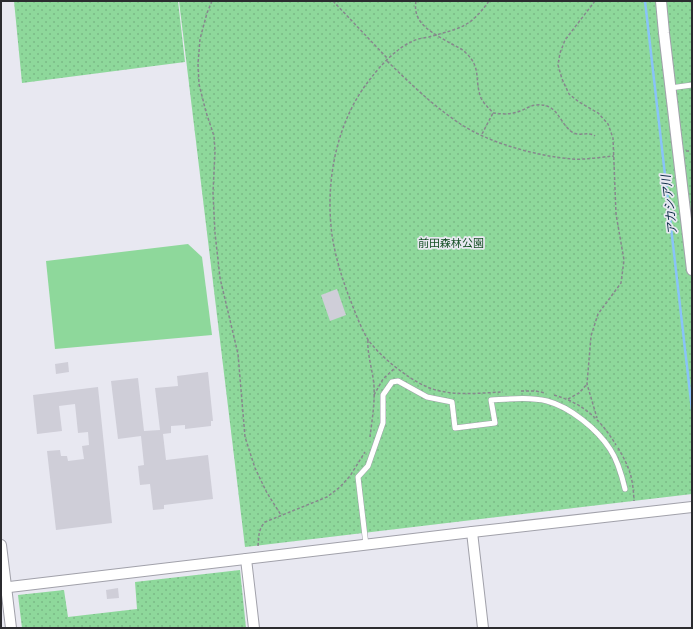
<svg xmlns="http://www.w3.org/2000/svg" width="693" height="629" viewBox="0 0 693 629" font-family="Poppins,'Noto Sans JP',sans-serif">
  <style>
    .park { fill: url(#park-dots) }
    .pitch { fill: #8ed89b }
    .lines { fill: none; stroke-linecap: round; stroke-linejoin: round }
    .stream { stroke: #89c3f9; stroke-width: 2.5 }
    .building { fill: #cfced8 }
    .lane-casing { stroke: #a1a1aa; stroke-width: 6 }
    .street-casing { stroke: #a1a1aa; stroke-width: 12 }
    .path { stroke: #87878d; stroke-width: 1.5; stroke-dasharray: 3 2; stroke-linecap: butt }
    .lane { stroke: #fff; stroke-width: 5 }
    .street { stroke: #fff; stroke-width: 10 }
    .labels { text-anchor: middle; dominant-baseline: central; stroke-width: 3.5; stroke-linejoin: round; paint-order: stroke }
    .park-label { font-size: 11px; fill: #154f25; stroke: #e8e8f1 }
    .water-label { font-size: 12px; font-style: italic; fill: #0c2c47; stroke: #e8e8f1 }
  </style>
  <defs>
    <pattern id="park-dots" width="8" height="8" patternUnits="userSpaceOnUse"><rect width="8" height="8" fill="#8ed89b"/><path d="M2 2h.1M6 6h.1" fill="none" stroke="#7bba86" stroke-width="1.8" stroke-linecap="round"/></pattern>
  </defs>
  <rect width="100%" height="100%" fill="#e8e8f1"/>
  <!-- park -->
  <g class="park">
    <path d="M 14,1 L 178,1 L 185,62 L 22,83 Z"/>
    <path d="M 179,1 L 692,1 L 692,494 L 245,547 Z"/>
    <path d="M 240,570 L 246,628 L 22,628 L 18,595 L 64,590 L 68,617 L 137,609 L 135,582 Z"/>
  </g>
  <!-- pitch -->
  <path class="pitch" d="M 188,244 L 202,257 L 212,335 L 55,349 L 46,261 Z"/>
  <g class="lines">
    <!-- stream -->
    <path class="stream" d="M 645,1 L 692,410"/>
  </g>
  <!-- building -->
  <g class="building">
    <path d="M 337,289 L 346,315 L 330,321 L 321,295 Z"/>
    <path d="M 68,362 L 69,372 L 56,374 L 55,364 Z"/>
    <path d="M 208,372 L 213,421 L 211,421 L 211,426 L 185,429 L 185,425 L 171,426 L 171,433 L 163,434 L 166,460 L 208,455 L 213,499 L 164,505 L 164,509 L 153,510 L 150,484 L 140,485 L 138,466 L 144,465 L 141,436 L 118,439 L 111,381 L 138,378 L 144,431 L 160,430 L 155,388 L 178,386 L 177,376 Z"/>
    <path d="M 98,387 L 112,523 L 56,530 L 47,451 L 60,450 L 61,456 L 67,456 L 68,461 L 84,459 L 82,446 L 89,445 L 88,432 L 78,433 L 75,404 L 59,406 L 62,431 L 37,434 L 33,395 Z"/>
    <path d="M 118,588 L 119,598 L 107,599 L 106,590 Z"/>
  </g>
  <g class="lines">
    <!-- lane casing -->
    <g class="lane-casing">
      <g id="lane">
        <path d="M 670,88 L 692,85"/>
        <path d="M 366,545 L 358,477 L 368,466 L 383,423 L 383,395 L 392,382 L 398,381 L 427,397 L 452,402 L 455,428 L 495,423 L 491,400 C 510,399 529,397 547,401 C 570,407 597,429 610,449 C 618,461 622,476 625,489"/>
      </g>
    </g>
    <!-- street casing -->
    <g class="street-casing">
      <g id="street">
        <path d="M 661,1 L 664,33 L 692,270"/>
        <path d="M 472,532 L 483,628"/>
        <path d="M 1,545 L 11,628"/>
        <path d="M 246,559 L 254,628"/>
        <path d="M 1,588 L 472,532 L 692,507"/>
      </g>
    </g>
    <!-- path -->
    <g class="path">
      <path d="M 212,1 L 207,13 L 200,39 L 198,64 L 199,84 L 206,112 L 214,136 L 215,151 L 213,193 L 215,233 L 220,278 L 238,354 L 245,437 L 255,468 L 267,493 L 281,515"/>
      <path d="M 333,1 L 388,59"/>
      <path d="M 416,1 C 412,24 433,33 450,43 C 455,46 461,48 466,53 C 482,68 474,80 481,98 C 484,104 489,108 493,113 C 502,114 511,115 520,111 C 526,109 531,105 537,105 C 558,103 559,123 572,132 C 580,137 588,131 595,136"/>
      <path d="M 489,1 C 469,29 459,28 429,37 C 423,38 416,39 411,42 C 397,48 380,66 371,78 C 336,121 325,182 332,235 C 335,255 341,275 348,294 C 354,309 359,324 367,338 C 378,355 407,378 425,386 C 448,397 478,393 503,392"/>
      <path d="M 595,1 L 565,40 L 560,53 L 558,65 L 562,79 L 569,94 L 579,102 L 598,113 L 608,124 L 613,138 L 616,214 L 624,260 L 621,283 L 598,314 L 591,336 L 587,384 L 597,418"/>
      <path d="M 387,61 C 410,83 432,105 459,123 C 488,143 537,156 572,159 C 585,160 601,157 614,156"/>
      <path d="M 482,134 L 493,113"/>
      <path d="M 686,151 L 692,151"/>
      <path d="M 368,340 C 367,355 373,371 374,386 C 375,403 372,420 370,437"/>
      <path d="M 521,391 L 536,391 L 545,393"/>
      <path d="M 374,395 L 383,379 L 395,368"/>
      <path d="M 554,395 C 583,403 601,420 616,445"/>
      <path d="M 568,399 L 579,393 L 587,384"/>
      <path d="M 618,448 C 630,468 633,478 634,501"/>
      <path d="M 258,546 C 259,536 258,530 265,522 L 327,497 L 340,487 L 350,476 L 365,452"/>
    </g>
    <!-- lane -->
    <use href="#lane" class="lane"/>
    <!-- street -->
    <use href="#street" class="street"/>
  </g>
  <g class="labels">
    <!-- park labels -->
    <g class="park-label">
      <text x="451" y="243">前田森林公園</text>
    </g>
    <!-- water labels -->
    <g class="water-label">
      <text transform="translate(669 205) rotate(-97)">アカシア川</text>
    </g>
  </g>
  <!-- border -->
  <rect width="693" height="629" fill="none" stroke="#2b2b2f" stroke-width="4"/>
</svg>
